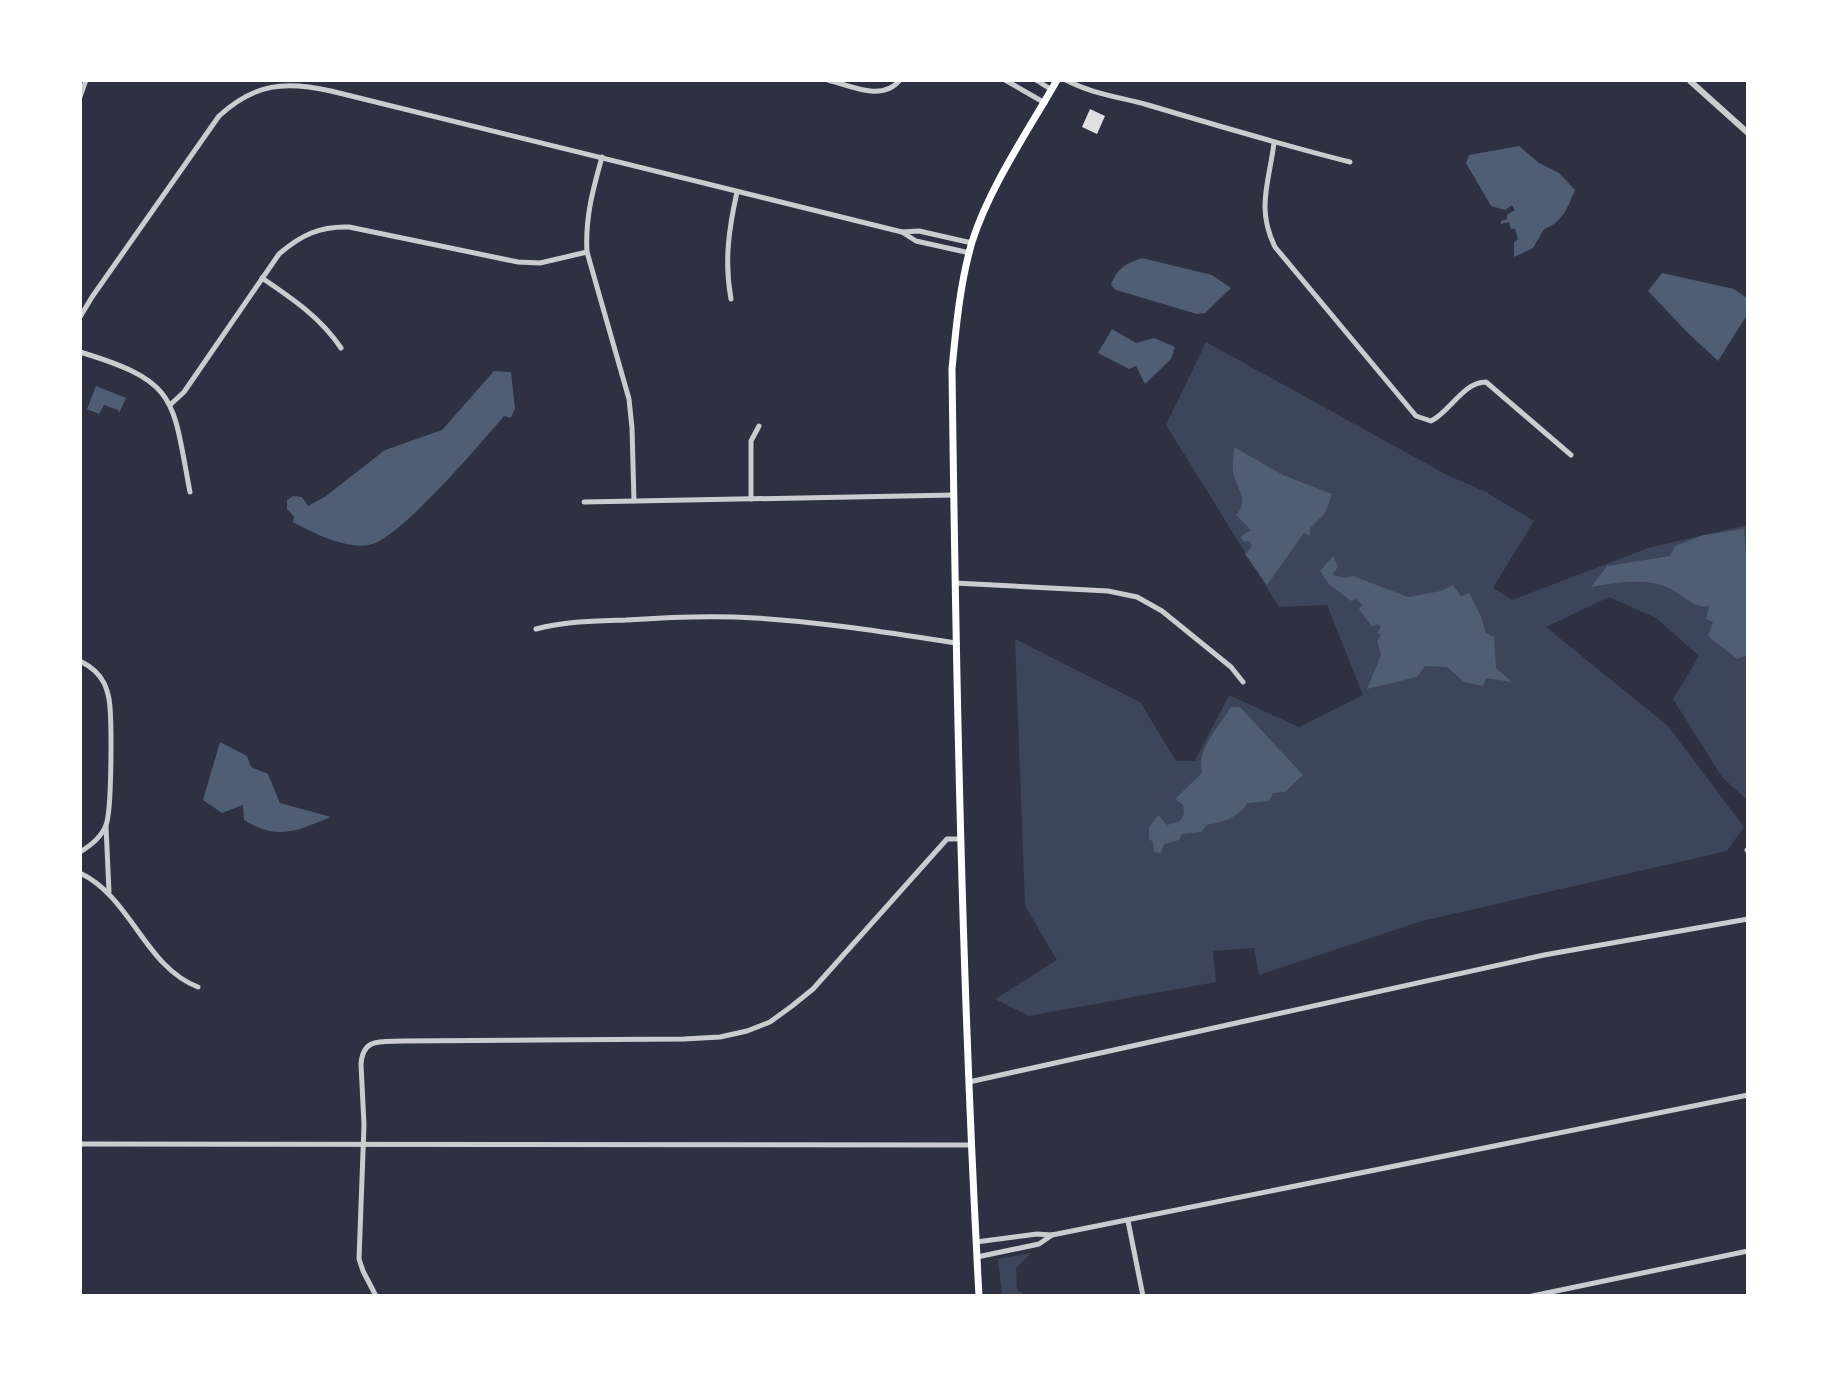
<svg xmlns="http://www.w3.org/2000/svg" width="1828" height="1376" viewBox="0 0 1828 1376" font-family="Signika,sans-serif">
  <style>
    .green { fill: #3c4559 }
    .water { fill: #4f5d75 }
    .building { fill: #e0e0e3 }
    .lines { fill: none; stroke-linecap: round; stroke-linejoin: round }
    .minor { stroke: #caccd0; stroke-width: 5 }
    .tertiary { stroke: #caccd0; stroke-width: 6 }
    .secondary { stroke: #fff; stroke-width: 7 }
  </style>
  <rect width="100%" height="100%" fill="#2d3142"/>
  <!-- green -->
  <g class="green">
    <path d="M 1206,342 L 1447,475 L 1486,492 L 1534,521 L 1493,588 L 1512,600 L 1648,548 L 1747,525 L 1747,800 L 1722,777 L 1673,699 L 1699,656 L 1656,618 L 1609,597 L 1546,627 L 1668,726 L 1744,827 L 1727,851 L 1422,921 L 1259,975 L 1254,948 L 1213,951 L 1216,982 L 1029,1016 L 995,999 L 1057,960 L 1025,906 L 1015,639 L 1140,702 L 1176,761 L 1195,761 L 1229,695 L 1299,727 L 1363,695 L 1327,605 L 1279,607 L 1166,425 Z"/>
    <path d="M 1031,1253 L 1016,1268 L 1017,1290 L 1026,1295 L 1002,1295 L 998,1259 Z"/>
  </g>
  <!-- water -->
  <g class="water">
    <path d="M 1519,146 L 1539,163 L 1559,173 L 1575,190 C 1567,209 1563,222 1544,229 L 1533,248 L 1514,257 L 1514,243 L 1518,239 L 1515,229 L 1511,229 L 1509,222 L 1501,224 L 1501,221 L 1507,219 L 1507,215 L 1515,210 L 1512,205 L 1505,210 L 1491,206 L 1466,163 L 1469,155 Z"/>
    <path d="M 1142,258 L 1212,275 L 1231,288 L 1205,313 L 1197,314 L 1116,290 L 1111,285 C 1117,268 1125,264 1142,258 Z"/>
    <path d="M 1662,273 L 1734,289 L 1747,298 L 1747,315 L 1718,361 L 1687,332 L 1648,291 Z"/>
    <path d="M 1112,329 L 1136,343 L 1154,338 L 1175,347 L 1171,359 L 1145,384 L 1136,366 L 1129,369 L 1098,353 Z"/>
    <path d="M 494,371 L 511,372 L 515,408 L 511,418 L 504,416 C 482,442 398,541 369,545 C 345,549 313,533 293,522 L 294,516 L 287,509 L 287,500 L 293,496 L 302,497 L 308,506 L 326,496 L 385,450 L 442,430 Z"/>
    <path d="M 96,386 L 126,398 L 119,413 L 118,410 L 104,405 L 99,414 L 87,409 Z"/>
    <path d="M 1234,447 L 1283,475 L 1332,494 L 1325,513 L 1310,528 L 1310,536 L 1304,533 L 1267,585 L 1245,554 L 1252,546 L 1249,541 L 1244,542 L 1240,537 L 1251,530 L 1236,515 C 1251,499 1235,488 1233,471 C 1232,464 1234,454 1234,447 Z"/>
    <path d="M 1744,529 L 1748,581 L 1747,655 L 1737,659 L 1708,636 L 1713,622 L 1706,619 L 1709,606 C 1692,609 1680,591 1664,586 C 1643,578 1613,583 1591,587 L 1607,566 L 1670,556 L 1675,546 L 1704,535 Z"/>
    <path d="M 1333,556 L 1338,567 L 1332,575 L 1345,578 L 1353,576 L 1408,597 L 1441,591 L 1453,585 L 1461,596 L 1469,593 L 1481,617 L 1486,633 L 1494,637 L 1496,668 L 1512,682 L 1486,678 L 1483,686 L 1464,682 L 1447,667 L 1425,666 L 1417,677 L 1367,689 L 1381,655 L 1377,641 L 1381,635 L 1377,633 L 1381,627 L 1377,624 L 1372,627 L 1359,609 L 1362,605 L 1357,599 L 1351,601 L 1329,584 L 1320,571 Z"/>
    <path d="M 1231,707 L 1240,707 L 1303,775 L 1285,792 L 1273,793 L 1269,801 L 1247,803 C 1241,816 1221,824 1208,824 L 1201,832 L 1182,834 L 1179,840 L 1164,844 L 1161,853 L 1154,852 L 1153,842 L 1149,839 L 1149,827 L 1158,815 L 1167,825 L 1180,821 L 1184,814 L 1183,805 L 1175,799 L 1202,773 C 1196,749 1219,727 1231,707 Z"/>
    <path d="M 220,742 L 247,756 L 251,767 L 268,774 L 280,803 L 331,817 C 297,831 278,841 244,820 L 243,805 L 222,813 L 203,800 Z"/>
  </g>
  <!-- building -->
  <path class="building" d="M 1090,109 L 1105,116 L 1097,134 L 1082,127 Z"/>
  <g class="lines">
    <!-- minor -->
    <g class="minor">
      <path d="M 828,80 C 851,86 882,102 900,80"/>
      <path d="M 1005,80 L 1045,103"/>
      <path d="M 1036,80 L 1052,90"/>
      <path d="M 1066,80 C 1092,94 1120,97 1148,105 C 1215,125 1282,145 1350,162"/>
      <path d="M 80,97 L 86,80"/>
      <path d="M 1274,143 C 1269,183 1256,208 1275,247 L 1416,416 L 1431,421 C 1450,412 1463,382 1486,382 L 1571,455"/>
      <path d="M 602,157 C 593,189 585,218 587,252 L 629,399 L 632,428 L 634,501"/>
      <path d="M 902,232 L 916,241 L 970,253"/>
      <path d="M 262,278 C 293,299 321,318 341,348"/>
      <path d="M 731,299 C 724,261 729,228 737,192"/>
      <path d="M 80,317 L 92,297 L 219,116 C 255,83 285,81 331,91 L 902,232 L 919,231 L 972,243"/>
      <path d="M 80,352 C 179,382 172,398 190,492"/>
      <path d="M 171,404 L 184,392 L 279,254 C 301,235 320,226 349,227 L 518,262 L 540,263 L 587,252"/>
      <path d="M 751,499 L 751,441 L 759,426"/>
      <path d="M 584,502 L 954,495"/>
      <path d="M 955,583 L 1108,591 L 1137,597 L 1162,611 L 1231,667 L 1243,682"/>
      <path d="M 536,629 C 566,621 596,621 626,620 C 669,617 712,615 755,618 C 822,622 890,633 957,643"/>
      <path d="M 80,661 C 90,666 99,673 104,683 C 106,687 108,694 109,699 C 112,716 112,810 106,825 C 102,836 90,846 80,852"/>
      <path d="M 106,826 L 109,892"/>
      <path d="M 1747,850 L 1748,852"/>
      <path d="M 80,873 C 131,897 145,967 198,987"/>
      <path d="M 969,1082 L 1544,955 L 1748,919"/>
      <path d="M 80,1144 L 972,1145"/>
      <path d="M 1128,1221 L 1143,1296"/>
      <path d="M 976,1242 L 1037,1234 L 1052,1235 L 1748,1095"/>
      <path d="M 977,1257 L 1039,1244 L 1052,1235"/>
      <path d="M 376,1296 L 363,1271 L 359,1259 L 364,1125 L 361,1064 C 363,1037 382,1042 403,1041 L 684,1039 L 720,1037 L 747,1031 L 770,1022 L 792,1006 L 813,989 L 947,839 L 961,839"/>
      <path d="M 1532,1296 L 1748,1251"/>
    </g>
    <!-- tertiary -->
    <path class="tertiary" d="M 1689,80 L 1748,133"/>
    <!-- secondary -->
    <path class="secondary" d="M 979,1296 C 962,987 956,678 952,369 C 956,327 960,283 972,242 C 990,186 1028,131 1057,80"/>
  </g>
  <!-- border -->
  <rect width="1828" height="1376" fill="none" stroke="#ffffff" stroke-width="164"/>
</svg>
